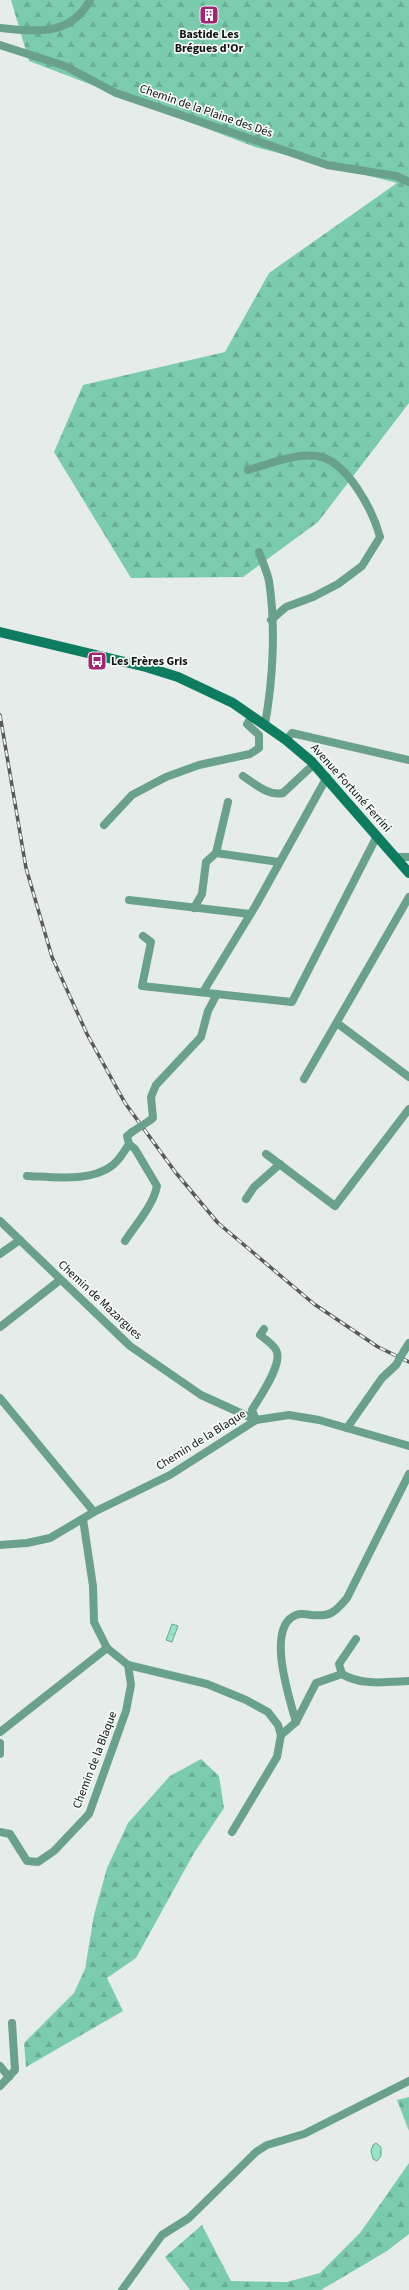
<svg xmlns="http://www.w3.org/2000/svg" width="409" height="2290" viewBox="0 0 409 2290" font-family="'Source Sans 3',sans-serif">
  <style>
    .forest { fill: url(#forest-firs) }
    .water { fill: url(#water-ripples); stroke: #6da58f }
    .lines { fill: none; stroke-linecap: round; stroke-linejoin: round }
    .minor { stroke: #69a18b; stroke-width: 8 }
    .secondary { stroke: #0e7c5e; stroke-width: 10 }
    .rail-casing { stroke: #575a59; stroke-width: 3.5 }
    .rail { stroke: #f4faf7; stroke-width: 2; stroke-dasharray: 6; stroke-linecap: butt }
    .minor-bridge { stroke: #69a18b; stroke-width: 8 }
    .labels { text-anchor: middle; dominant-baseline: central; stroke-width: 3.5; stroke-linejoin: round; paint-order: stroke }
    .poi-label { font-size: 12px; font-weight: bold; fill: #111312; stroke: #f4faf7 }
    .street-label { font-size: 12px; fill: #111312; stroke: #f4faf7 }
  </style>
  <defs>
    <pattern id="forest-firs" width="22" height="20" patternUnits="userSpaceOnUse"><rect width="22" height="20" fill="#7bcbad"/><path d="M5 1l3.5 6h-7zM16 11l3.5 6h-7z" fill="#69ad94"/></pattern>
    <pattern id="water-ripples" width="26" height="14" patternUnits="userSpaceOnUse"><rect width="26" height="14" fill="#94e4c5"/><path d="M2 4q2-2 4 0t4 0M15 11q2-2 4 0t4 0" fill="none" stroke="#7fc3a8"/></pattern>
  </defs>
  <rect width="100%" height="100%" fill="#e6ecea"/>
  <!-- forest -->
  <g class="forest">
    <path d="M 11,0 L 409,0 L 409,403 L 318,522 L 243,577 L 131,578 L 54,452 L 83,385 L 225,352 L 269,273 L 397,183 L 255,147 L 29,61 Z"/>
    <path d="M 201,1759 L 219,1776 L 224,1808 L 194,1853 L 136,1958 L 107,1978 L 123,2011 L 26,2067 L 24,2043 L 74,1993 L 85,1969 L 94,1915 L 107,1868 L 128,1823 L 170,1776 Z"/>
    <path d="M 409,2097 L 409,2131 L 397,2100 Z"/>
    <path d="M 409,2163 L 409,2234 L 387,2251 L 321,2290 L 190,2290 L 165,2257 L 202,2225 L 231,2281 L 287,2282 L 320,2273 L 360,2233 Z"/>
  </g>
  <!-- water -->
  <g class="water">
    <path d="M 172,1624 L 178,1626 L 172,1642 L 166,1640 Z"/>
    <path d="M 376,2143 L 381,2147 L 381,2156 L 377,2161 L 373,2159 L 371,2151 L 373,2145 Z"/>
  </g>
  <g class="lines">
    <!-- minor -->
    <g class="minor">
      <path d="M 0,28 C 36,31 70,37 90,0"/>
      <path d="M 0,45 L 65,66 L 116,93 L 327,165 L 396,176 L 409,182"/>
      <path d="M 248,470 C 269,464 295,453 317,456 C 347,460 373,511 380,537 L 362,566 L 338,584 L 313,597 L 286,607 L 271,620"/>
      <path d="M 259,552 C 262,561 267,571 269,581 C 276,626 273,680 265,724"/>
      <path d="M 286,740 L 292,733 L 409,760"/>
      <path d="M 243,776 C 255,784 268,796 283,793 L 314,764"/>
      <path d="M 104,825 L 132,795 L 166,777 L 199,765 L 250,754 L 259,748 L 259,735 L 247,724 L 252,716"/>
      <path d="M 216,853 L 279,862"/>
      <path d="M 395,857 L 409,857"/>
      <path d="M 129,900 L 250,914"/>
      <path d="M 194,908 L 202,894 L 206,862 L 216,853 L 228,802"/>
      <path d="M 143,936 L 151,942 L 142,986 L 292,1002 L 377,836"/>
      <path d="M 203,992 L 256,905 L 327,777"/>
      <path d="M 337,1023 L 409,1077"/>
      <path d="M 304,1079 L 409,897"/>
      <path d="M 149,1121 L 153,1118 L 151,1097 L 156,1085 L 201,1037 L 208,1011 L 217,994"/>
      <path d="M 266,1154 L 335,1206 L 409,1109"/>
      <path d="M 27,1176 C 53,1177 96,1183 116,1162 C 121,1157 125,1150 129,1144 L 127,1136 L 132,1132"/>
      <path d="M 246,1199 L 254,1187 L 280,1164"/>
      <path d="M 0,1221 L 130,1346 L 201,1395 L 256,1420"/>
      <path d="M 125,1241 C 136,1224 153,1206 157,1186 L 135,1149 L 129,1144"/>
      <path d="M 0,1254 L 20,1240"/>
      <path d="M 0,1327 L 60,1280"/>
      <path d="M 404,1351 L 409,1343"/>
      <path d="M 0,1398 L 94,1512"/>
      <path d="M 256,1420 L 252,1410 C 259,1398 284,1363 276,1350 C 273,1344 265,1339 260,1335 L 264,1329"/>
      <path d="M 347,1428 L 382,1378 L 396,1365"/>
      <path d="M 83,1519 L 93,1586 L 94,1622 L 107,1648 L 128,1665 L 207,1684 L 246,1700 L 268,1712 L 278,1725 L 281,1735 L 277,1757 L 232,1832"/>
      <path d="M 0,1545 L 27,1543 L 50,1538 L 94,1512 L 170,1475 L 256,1420 L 289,1415 L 319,1420 L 409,1446"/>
      <path d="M 356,1639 L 339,1664 L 342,1674 C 361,1686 387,1682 409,1681"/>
      <path d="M 296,1722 C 290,1700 265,1627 296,1615 C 301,1613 306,1614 311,1615 C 331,1617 335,1612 347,1598 L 409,1474"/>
      <path d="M 0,1732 L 107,1648"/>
      <path d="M 281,1735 L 296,1722 L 316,1683 L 342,1674"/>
      <path d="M 0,1743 L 0,1754"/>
      <path d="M 0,1832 L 10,1834 L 27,1861 L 38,1862 L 54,1851 L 89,1814 L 126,1711 L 131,1685 L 128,1665"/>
      <path d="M 0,2066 L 9,2077"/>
      <path d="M 0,2086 L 15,2070 L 12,2023"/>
      <path d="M 122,2290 L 162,2235 L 189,2218 L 256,2152 L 267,2145 L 304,2134 L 409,2081"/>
    </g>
    <!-- secondary -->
    <path class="secondary" d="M 0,632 L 146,667 L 178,677 L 233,703 L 286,740 L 311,761 L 409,873"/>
    <!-- rail casing -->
    <g class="rail-casing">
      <path id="rail" d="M 0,715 L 26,868 L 52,957 L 87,1034 L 125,1103 L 176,1173 L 218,1223 L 314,1304 L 378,1347 L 409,1362"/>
    </g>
    <!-- rail -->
    <use href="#rail" class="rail"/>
    <!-- minor-bridge -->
    <g class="minor-bridge">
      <path d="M 132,1132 L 149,1121"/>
      <path d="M 396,1365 L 404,1351"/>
    </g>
  </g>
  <!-- icons -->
  <defs>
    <g id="building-square" transform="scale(1)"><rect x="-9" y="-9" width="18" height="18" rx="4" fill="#a42473" stroke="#f4faf7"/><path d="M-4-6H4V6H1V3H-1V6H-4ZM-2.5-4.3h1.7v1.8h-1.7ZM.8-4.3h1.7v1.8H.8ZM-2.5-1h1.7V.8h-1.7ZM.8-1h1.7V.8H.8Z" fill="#fff"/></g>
    <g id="bus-square" transform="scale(1)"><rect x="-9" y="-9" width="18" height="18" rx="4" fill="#a42473" stroke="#f4faf7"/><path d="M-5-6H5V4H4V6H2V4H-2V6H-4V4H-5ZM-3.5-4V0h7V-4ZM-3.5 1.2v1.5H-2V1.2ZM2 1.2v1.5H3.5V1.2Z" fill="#fff"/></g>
  </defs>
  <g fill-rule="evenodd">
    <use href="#building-square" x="209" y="15"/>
    <use href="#bus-square" x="97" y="661"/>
  </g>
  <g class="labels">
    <!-- poi labels -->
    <g class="poi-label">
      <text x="209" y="34">Bastide Les<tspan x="209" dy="14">Brégues d'Or</tspan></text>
      <text x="111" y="661" text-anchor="start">Les Frères Gris</text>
    </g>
    <!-- street labels -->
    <g class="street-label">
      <text transform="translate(206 111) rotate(19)">Chemin de la Plaine des Dés</text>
      <text transform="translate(351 788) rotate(48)">Avenue Fortuné Ferrini</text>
      <text transform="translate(100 1300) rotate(43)">Chemin de Mazargues</text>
      <text transform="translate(201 1440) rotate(-32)">Chemin de la Blaque</text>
      <text transform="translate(95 1760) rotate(-69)">Chemin de la Blaque</text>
    </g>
  </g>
</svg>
